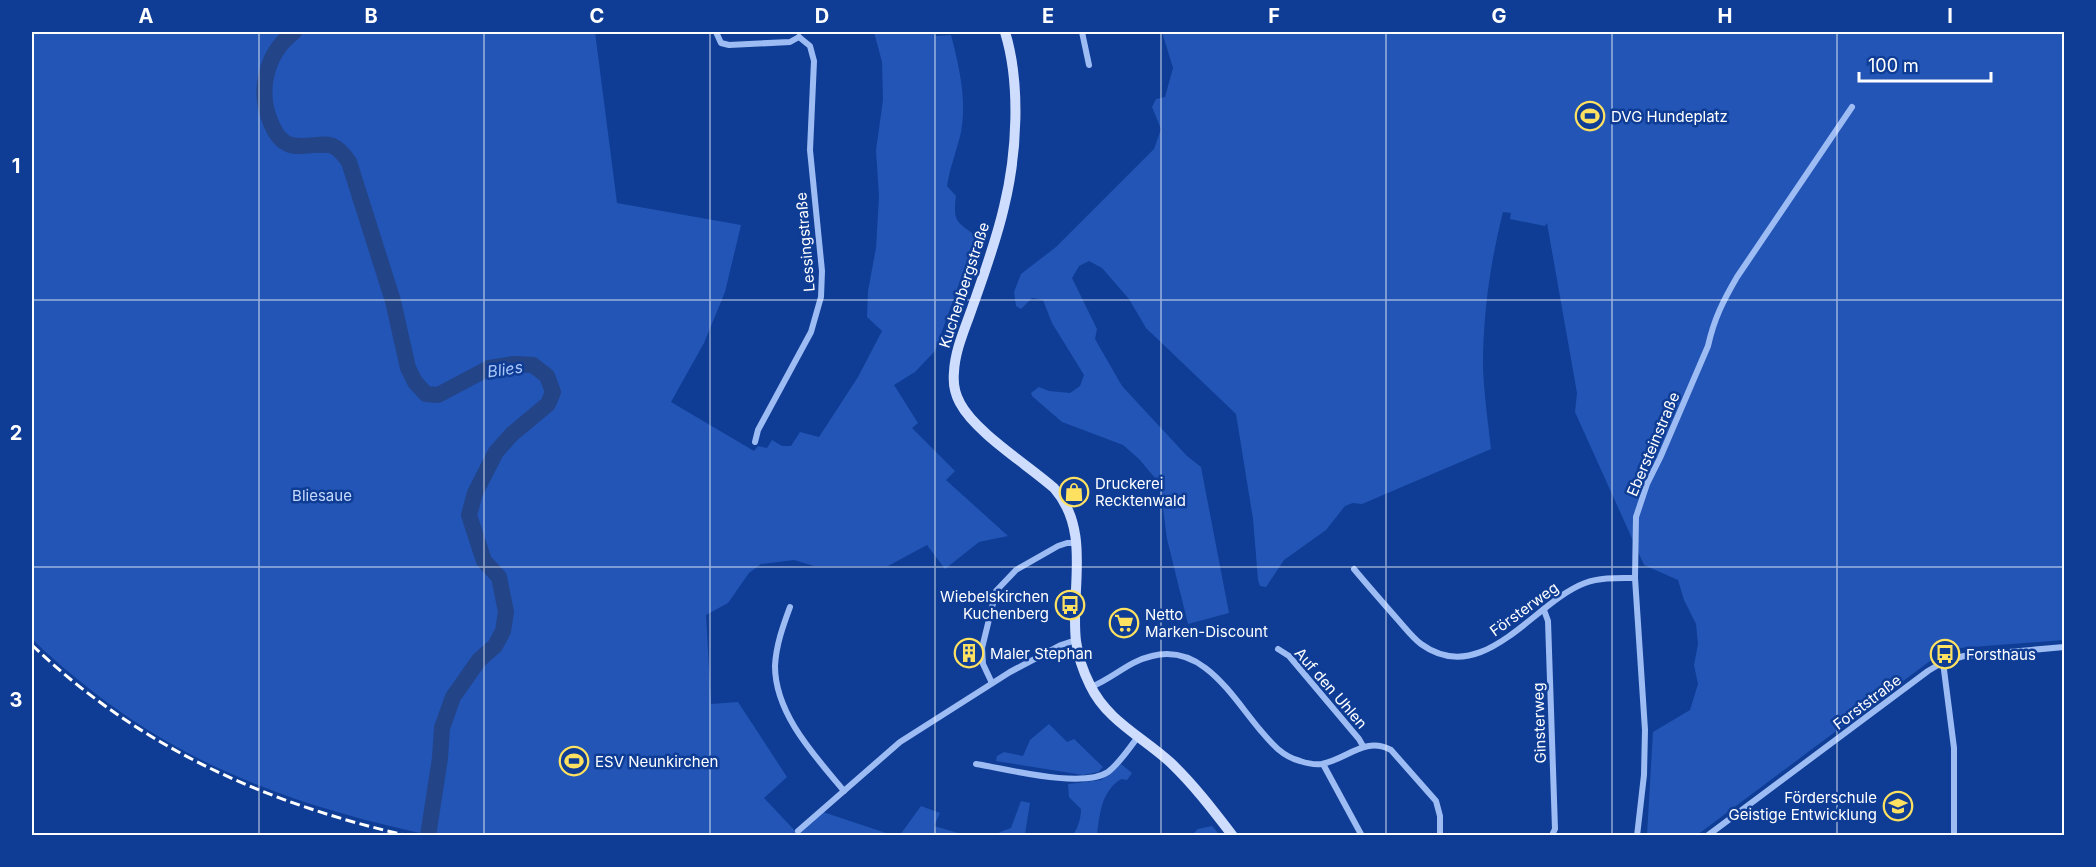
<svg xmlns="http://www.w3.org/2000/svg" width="2096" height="867" viewBox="0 0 2096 867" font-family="Inter,sans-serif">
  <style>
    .green { fill: #2255b5 }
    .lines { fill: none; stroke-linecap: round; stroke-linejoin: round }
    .river { stroke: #234487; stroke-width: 16 }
    .minor { stroke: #9ebcf4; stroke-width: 6 }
    .secondary { stroke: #ceddfd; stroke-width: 10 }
    .rail { stroke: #fff; stroke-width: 3; stroke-dasharray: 10 4.5; stroke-linecap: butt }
    .grid { fill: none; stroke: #fff; stroke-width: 1.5; stroke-opacity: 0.55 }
    .labels { text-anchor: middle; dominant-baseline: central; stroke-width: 5; stroke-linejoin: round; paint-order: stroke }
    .poi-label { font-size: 15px; fill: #fff; stroke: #0f3d95; text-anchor: start }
    .street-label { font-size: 15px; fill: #fff; stroke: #0f3d95 }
    .park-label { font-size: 15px; fill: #c6dafe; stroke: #0f3d95 }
    .water-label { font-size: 16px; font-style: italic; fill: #aac7fb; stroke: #0f3d95 }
    .neatline { fill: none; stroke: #fff; stroke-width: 2 }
    .grid-label { font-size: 20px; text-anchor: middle; font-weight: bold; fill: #fff }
  </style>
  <rect width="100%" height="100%" fill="#0f3d95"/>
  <!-- green -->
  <g class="green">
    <path d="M 32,32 L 595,32 L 617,203 L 741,225 L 725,292 L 704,343 L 671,402 L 754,451 L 758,446 L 767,448 L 772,440 L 782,446 L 791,446 L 800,432 L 819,437 L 858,377 L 882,331 L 867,317 L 868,291 L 876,248 L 879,197 L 876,150 L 883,100 L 882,62 L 874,32 L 933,32 L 935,36 L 951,35 C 959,66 967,99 961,132 C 957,150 950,167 947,186 L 956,196 C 953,222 956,221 976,236 L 935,351 L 915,372 L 894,385 L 918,423 L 912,428 L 955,471 L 946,480 L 1008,536 L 979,542 L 945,569 L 927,545 L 888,566 L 814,566 L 794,560 L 761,564 L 749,573 L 728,603 L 706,615 L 711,704 L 738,702 L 787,777 L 764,798 L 798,834 L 823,812 L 892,835 L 434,836 C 274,802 152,754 32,639 Z"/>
    <path d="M 1162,32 L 2064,32 L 2064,640 L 1946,649 L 1697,835 L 1647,835 L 1653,732 L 1690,710 L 1698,684 L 1694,665 L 1698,644 L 1696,624 L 1684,600 L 1678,580 L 1644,565 L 1575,412 L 1577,393 L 1547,223 L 1545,226 L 1510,219 L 1511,213 L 1503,212 C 1490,263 1483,314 1483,367 C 1484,394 1488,422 1491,449 L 1362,504 L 1353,503 L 1345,506 L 1326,530 L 1284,560 L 1266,587 L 1260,586 L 1258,580 L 1253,519 L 1236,414 L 1146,328 L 1129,299 L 1102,268 L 1089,261 L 1079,266 L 1072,278 L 1097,329 L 1095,339 L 1122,386 L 1187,456 L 1201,467 L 1229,613 L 1188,624 L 1167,539 L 1160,484 L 1139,459 L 1123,445 L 1062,422 L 1032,396 L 1031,393 L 1039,387 L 1049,391 L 1070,393 L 1080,386 L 1084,375 L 1052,323 L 1043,300 L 1032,298 L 1021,309 L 1016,306 L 1014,292 L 1021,274 L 1056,247 L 1154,149 L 1161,129 L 1152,107 L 1156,99 L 1165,97 L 1173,68 Z"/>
    <path d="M 1049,724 L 1067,742 L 1074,739 L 1103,767 L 1098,772 L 1083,775 L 996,761 L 997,756 L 1004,752 L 1023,756 L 1030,740 Z"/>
    <path d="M 1121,764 L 1132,773 L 1127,780 L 1121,779 C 1101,792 1100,813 1097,835 L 1072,835 C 1078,830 1081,817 1081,809 L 1069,797 L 1068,784 L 1101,780 Z"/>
    <path d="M 1021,801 L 1030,803 L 1025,834 L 1029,835 L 997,835 L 1000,832 L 1011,828 Z"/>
    <path d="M 921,806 L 940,813 L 934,826 L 965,835 L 900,835 Z"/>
    <path d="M 1212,826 L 1220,835 L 1192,835 L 1198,829 Z"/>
  </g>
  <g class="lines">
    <!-- river -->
    <path class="river" d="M 294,32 C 266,53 257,91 271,123 C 275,132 279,140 288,144 C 292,146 297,146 301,146 C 328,145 333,139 349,162 L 393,301 L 408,368 L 415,382 L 426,394 L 438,395 L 489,368 L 514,364 L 533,365 L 547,376 L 553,392 L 548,404 L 512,434 L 496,452 L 475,493 L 469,515 L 484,561 L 499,577 L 506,612 L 503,631 L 495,646 L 479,660 L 453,697 L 442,728 L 440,758 L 428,836"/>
    <!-- minor -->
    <g class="minor">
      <path d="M 716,32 L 721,43 L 729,45 L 790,42 L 799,37"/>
      <path d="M 1082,32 L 1089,65"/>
      <path d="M 755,442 L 758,430 L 811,332 L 821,297 L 822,271 L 810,150 L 814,61 L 810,46 L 799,37"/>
      <path d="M 1354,569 C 1369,587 1384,604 1399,621 C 1406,629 1413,638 1421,644 C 1483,689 1534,602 1585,583 C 1601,577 1619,578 1635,578"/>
      <path d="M 790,607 C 783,626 776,645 775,666 C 775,714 815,756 844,791"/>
      <path d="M 1544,610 L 1548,621 L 1555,829 L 1552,835"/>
      <path d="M 1278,649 L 1289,656 L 1359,739 L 1363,746"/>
      <path d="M 1943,662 L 1954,748 L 1954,836"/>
      <path d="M 992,683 L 983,664 L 982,648 L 996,591 L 1016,570 L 1058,546 L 1067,543 L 1076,543"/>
      <path d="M 1091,687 C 1112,679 1129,661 1152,656 C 1203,643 1232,697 1261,731 C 1272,744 1282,756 1300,761 C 1306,763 1315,765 1322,764 C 1347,759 1365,736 1391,750 L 1436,801 L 1440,816 L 1440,836"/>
      <path d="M 976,764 C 1007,769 1082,789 1108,772 C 1120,763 1129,748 1138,737"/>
      <path d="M 1323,764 L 1362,836"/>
      <path d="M 798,831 L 900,742 L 1010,672 L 1061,645 L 1076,640"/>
      <path d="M 1637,836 L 1644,775 L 1645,730 L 1635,578 L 1636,517 L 1647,484 L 1660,458 L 1708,346 C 1714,319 1723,301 1737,277 L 1852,107"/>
      <path d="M 1707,836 L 1928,671 L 1943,662 L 1964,656 L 2064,647"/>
    </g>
    <!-- secondary -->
    <path class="secondary" d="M 1005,32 C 1021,84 1017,154 1004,207 C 996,242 983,277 971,311 C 964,331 955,351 954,372 C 953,382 955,394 960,403 C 975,432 1028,465 1054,488 C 1092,531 1070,590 1076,641 C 1078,656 1083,671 1090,685 C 1107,721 1143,737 1171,763 C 1194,785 1213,810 1233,836"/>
    <!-- rail -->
    <path class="rail" d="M 32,645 C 138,747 267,804 409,836"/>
  </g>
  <!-- grid -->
  <path class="grid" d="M 259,32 L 259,836M 484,32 L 484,836M 710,32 L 710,836M 935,32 L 935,836M 1161,32 L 1161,836M 1386,32 L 1386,836M 1612,32 L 1612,836M 1837,32 L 1837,836M 32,300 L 2064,300M 32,567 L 2064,567"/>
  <!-- icons -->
  <defs>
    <g id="stadium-ring" transform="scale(1.5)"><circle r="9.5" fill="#0f3d95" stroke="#ffe161" stroke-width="1.5"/><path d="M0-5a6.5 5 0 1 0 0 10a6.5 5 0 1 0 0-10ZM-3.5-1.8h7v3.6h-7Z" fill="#ffe161"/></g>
    <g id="shop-ring" transform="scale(1.5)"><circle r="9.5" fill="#0f3d95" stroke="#ffe161" stroke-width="1.5"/><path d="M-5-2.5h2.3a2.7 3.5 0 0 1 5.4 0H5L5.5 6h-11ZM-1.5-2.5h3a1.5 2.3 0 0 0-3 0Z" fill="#ffe161"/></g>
    <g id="bus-ring" transform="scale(1.5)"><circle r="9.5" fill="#0f3d95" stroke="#ffe161" stroke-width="1.5"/><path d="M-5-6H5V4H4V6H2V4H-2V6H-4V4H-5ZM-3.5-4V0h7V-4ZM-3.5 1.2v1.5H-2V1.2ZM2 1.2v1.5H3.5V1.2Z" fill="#ffe161"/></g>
    <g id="supermarket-ring" transform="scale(1.5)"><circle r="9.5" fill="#0f3d95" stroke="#ffe161" stroke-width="1.5"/><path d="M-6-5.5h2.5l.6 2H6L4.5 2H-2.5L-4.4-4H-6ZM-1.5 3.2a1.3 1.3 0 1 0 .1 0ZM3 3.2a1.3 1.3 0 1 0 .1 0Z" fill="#ffe161"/></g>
    <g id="building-ring" transform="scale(1.5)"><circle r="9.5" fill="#0f3d95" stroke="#ffe161" stroke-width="1.5"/><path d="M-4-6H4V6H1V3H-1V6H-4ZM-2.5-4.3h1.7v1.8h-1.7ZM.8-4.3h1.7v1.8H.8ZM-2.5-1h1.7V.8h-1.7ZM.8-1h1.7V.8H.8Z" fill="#ffe161"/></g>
    <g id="school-ring" transform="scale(1.5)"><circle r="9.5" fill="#0f3d95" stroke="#ffe161" stroke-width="1.5"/><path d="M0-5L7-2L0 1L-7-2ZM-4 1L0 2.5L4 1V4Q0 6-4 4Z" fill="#ffe161"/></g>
  </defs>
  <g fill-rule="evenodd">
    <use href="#stadium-ring" x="1590" y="116"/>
    <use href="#shop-ring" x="1074" y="492"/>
    <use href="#bus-ring" x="1070" y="605"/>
    <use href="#supermarket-ring" x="1124" y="623"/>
    <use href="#building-ring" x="969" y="653"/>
    <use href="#bus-ring" x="1945" y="654"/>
    <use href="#stadium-ring" x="574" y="761"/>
    <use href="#school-ring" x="1898" y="806"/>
  </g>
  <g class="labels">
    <!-- poi labels -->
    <g class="poi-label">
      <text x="1611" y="116">DVG Hundeplatz</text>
      <text x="1095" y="483">Druckerei<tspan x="1095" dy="17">Recktenwald</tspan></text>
      <text x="1049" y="596" text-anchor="end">Wiebelskirchen<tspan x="1049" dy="17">Kuchenberg</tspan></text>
      <text x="1145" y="614">Netto<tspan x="1145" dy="17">Marken-Discount</tspan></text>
      <text x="990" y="653">Maler Stephan</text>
      <text x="1966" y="654">Forsthaus</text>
      <text x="595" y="761">ESV Neunkirchen</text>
      <text x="1877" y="797" text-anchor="end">Förderschule<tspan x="1877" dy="17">Geistige Entwicklung</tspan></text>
    </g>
    <!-- street labels -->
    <g class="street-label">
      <text transform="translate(805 242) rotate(-95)">Lessingstraße</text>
      <text transform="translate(964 285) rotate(-72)">Kuchenbergstraße</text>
      <text transform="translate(1653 444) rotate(-67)">Ebersteinstraße</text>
      <text transform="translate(1524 609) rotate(-36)">Försterweg</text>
      <text transform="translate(1331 688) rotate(49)">Auf den Uhlen</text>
      <text transform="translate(1867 702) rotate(-37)">Forststraße</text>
      <text transform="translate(1539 723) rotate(-92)">Ginsterweg</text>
    </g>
    <!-- park labels -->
    <g class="park-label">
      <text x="322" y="495">Bliesaue</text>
    </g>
    <!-- water labels -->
    <g class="water-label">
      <text transform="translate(505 369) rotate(-8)">Blies</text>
    </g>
  </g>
  <!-- border -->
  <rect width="2096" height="867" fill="none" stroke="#0f3d95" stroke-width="66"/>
  <!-- scale -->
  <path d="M1859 72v9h132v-9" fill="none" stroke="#ffffff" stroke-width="3"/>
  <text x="1868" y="72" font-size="18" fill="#ffffff" stroke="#0f3d95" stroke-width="4.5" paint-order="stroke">100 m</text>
  <rect x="33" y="33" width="2030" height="801" class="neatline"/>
  <g class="grid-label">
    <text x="146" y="23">A</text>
    <text x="371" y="23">B</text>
    <text x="597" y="23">C</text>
    <text x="822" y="23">D</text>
    <text x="1048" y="23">E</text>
    <text x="1274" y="23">F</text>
    <text x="1499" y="23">G</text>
    <text x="1725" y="23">H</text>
    <text x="1950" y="23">I</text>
    <text x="16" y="173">1</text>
    <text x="16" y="440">2</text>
    <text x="16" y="707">3</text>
  </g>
</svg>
